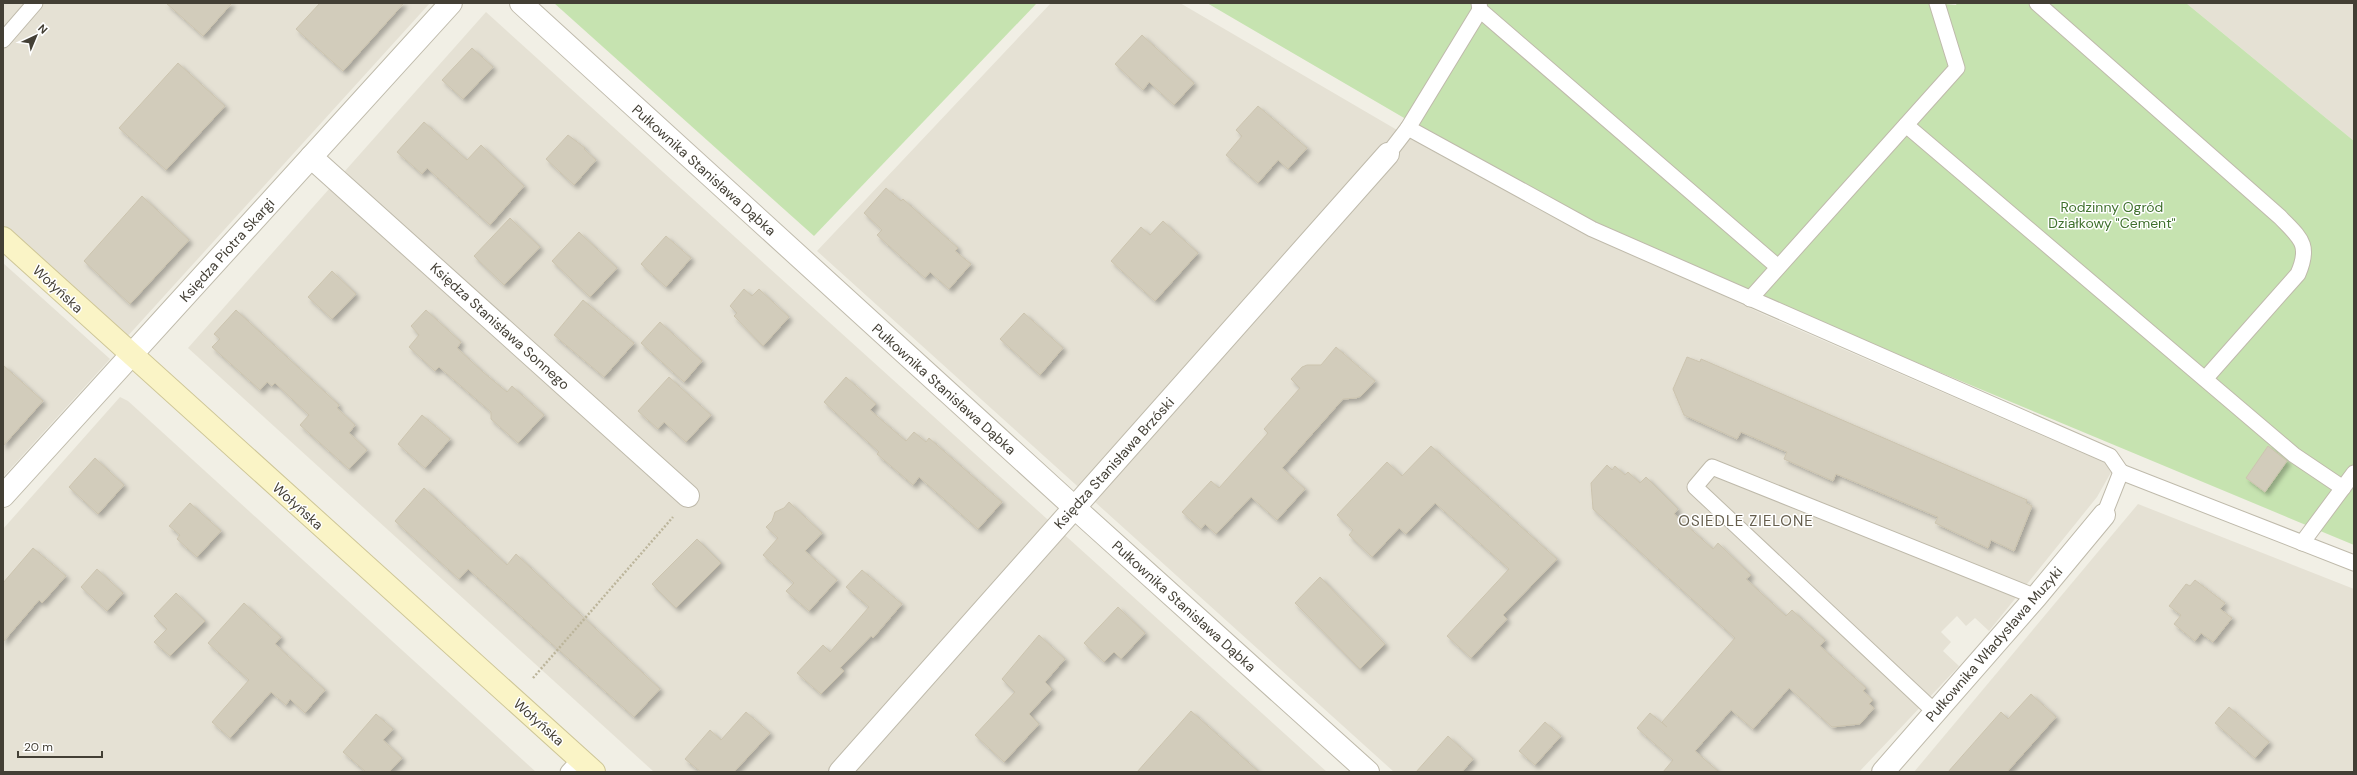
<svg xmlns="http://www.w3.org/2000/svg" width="2357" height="775" viewBox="0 0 2357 775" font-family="'DM Sans',sans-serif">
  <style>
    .residential { fill: #e5e1d4 }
    .green { fill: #c6e3b0 }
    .building { fill: #d2ccbb; stroke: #ccc4af; filter: url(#shadow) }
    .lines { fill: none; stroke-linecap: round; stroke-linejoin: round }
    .lane-casing { stroke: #bfbaab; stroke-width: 17 }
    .street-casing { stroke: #bfbaab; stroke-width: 24 }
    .secondary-casing { stroke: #cec697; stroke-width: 24 }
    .path { stroke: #bcb59b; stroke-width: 2.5; stroke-dasharray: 2 2; stroke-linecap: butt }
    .lane { stroke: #fff; stroke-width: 15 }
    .street { stroke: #fff; stroke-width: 22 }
    .secondary { stroke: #faf4c6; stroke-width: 22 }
    .labels { text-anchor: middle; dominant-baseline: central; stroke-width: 3; stroke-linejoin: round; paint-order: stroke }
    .street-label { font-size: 14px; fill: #433f35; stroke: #fff }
    .park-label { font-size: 14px; fill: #3f702d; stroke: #fff }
    .neighbourhood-label { font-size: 15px; letter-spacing: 1px; fill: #655e4d; stroke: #fff }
  </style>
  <defs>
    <filter id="shadow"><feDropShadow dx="3.5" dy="3.5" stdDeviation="2" flood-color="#0004"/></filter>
  </defs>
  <rect width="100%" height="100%" fill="#f1efe5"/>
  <!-- residential -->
  <g class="residential">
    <path d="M 3,3 L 430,3 L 126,338 L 3,226 Z"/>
    <path d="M 1051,3 L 1180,3 L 1433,151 L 1594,236 L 1765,315 L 2114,467 L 2097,497 L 1989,631 L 1975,618 L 1966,626 L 1957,616 L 1941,632 L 1951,642 L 1943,651 L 1959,666 L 1859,772 L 1394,772 L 817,251 Z"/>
    <path d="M 2186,3 L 2354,3 L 2354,141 Z"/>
    <path d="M 486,12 L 1327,772 L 654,772 L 188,348 Z"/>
    <path d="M 3,263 L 110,359 L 3,477 Z"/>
    <path d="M 120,397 L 128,401 L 536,772 L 3,772 L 3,529 Z"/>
    <path d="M 2138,504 L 2354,589 L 2354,772 L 1914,772 Z"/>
  </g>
  <!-- green -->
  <g class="green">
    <path d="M 554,3 L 1037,3 L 814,236 Z"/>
    <path d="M 1207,3 L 1933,3 L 1956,5 L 1957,3 L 2186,3 L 2354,141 L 2354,545 L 1647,250 L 1423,129 Z"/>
  </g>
  <!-- building -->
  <g class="building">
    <path d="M 166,3 L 232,3 L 203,36 Z"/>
    <path d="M 320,3 L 404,3 L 343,71 L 296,29 Z"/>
    <path d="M 1142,35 L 1194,83 L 1174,105 L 1149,82 L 1143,90 L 1115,64 Z"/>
    <path d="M 472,48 L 493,67 L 463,99 L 442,80 Z"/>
    <path d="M 178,63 L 225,106 L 166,170 L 119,128 Z"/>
    <path d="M 1258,106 L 1307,148 L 1288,169 L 1278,160 L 1258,183 L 1226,155 L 1242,136 L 1236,130 Z"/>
    <path d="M 424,122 L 467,160 L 481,145 L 524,186 L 490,225 L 427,168 L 422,174 L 397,152 Z"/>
    <path d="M 568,135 L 585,148 L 584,149 L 596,160 L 574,185 L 546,159 Z"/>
    <path d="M 886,188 L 901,201 L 903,199 L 958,248 L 955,251 L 971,264 L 949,289 L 930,272 L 925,278 L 900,256 L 877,235 L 882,230 L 864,213 Z"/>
    <path d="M 142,196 L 189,240 L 130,304 L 84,261 Z"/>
    <path d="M 510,218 L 540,247 L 504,285 L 474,256 Z"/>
    <path d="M 1163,221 L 1198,253 L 1155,301 L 1111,261 L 1141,227 L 1150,235 Z"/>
    <path d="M 579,232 L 617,268 L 590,297 L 552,261 Z"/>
    <path d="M 666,236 L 691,258 L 666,287 L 641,264 Z"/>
    <path d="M 332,271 L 356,294 L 332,319 L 308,297 Z"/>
    <path d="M 744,289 L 752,296 L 759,289 L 789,317 L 763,346 L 734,316 L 737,313 L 730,306 Z"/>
    <path d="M 583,300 L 634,343 L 604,377 L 554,335 Z"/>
    <path d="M 236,310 L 339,405 L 337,408 L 355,425 L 349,433 L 367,450 L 349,469 L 300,425 L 309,415 L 275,383 L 272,386 L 267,382 L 260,390 L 212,347 L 220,339 L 214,334 Z"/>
    <path d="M 426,310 L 461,342 L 457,348 L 483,372 L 507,392 L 512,386 L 544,415 L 518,443 L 491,419 L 491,412 L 439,367 L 435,371 L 409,347 L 419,335 L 411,326 Z"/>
    <path d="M 1024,313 L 1063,348 L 1040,375 L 1000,339 Z"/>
    <path d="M 660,322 L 702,361 L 684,382 L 641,343 Z"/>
    <path d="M 1336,347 L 1375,381 L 1361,396 L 1356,398 L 1343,399 L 1282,468 L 1305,489 L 1277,520 L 1251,497 L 1216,534 L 1205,524 L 1201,529 L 1182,512 L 1211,481 L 1219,488 L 1268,433 L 1264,429 L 1300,388 L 1291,379 L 1302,367 L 1307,365 L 1321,365 Z"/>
    <path d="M 1687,357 L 1700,362 L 1701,359 L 2027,500 L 2026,503 L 2032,506 L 2014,551 L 1991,540 L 1988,548 L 1935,523 L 1938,517 L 1836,474 L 1833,481 L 1784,459 L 1787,452 L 1741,432 L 1737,439 L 1684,415 L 1673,389 Z"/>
    <path d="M 3,365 L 43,401 L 3,446 Z"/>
    <path d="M 669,377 L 711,415 L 686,442 L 664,422 L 658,429 L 638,411 Z"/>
    <path d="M 846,377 L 876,404 L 870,410 L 906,441 L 914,432 L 926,442 L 929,438 L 1002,502 L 978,529 L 919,477 L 913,485 L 877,454 L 879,452 L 824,402 Z"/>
    <path d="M 422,415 L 450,439 L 425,468 L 398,444 Z"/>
    <path d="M 1431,446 L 1557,559 L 1503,615 L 1507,619 L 1471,658 L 1447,636 L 1509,569 L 1435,503 L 1406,534 L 1399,528 L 1372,557 L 1349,535 L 1353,530 L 1337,515 L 1387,462 L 1402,476 Z"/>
    <path d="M 2268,446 L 2287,461 L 2265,492 L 2246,478 Z"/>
    <path d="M 95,458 L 124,485 L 98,514 L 69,487 Z"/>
    <path d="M 1607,465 L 1612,470 L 1615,466 L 1625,475 L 1628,472 L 1640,483 L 1646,477 L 1678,509 L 1674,514 L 1713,549 L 1718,543 L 1751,575 L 1746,579 L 1786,616 L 1792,610 L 1825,640 L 1820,646 L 1866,688 L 1863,691 L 1873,700 L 1869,704 L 1874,708 L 1860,724 L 1832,727 L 1789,688 L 1753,729 L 1731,710 L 1695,751 L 1719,772 L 1663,772 L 1673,760 L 1637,728 L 1650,713 L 1667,727 L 1662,722 L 1735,638 L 1593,509 L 1591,483 Z"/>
    <path d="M 424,488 L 507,565 L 516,554 L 660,689 L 634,717 L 468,569 L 459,579 L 395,521 Z"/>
    <path d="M 789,502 L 822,533 L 805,551 L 837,580 L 809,611 L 786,591 L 794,583 L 763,555 L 778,538 L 766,527 L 772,521 L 775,512 L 784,508 Z"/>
    <path d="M 190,503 L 221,531 L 197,557 L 177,539 L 180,535 L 169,526 Z"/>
    <path d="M 697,539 L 721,563 L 676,608 L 652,584 Z"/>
    <path d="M 33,548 L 66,576 L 42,603 L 39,600 L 3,642 L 3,583 Z"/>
    <path d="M 97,569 L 123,593 L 107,611 L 81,587 Z"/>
    <path d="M 862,570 L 902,604 L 873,638 L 871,636 L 840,668 L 844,671 L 821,694 L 797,673 L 823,645 L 830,652 L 869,607 L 846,587 Z"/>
    <path d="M 1320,577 L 1385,644 L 1360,669 L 1295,603 Z"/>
    <path d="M 2195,580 L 2225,603 L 2220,609 L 2232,618 L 2213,642 L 2201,633 L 2195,641 L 2174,624 L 2181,615 L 2169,606 L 2186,584 L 2190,586 Z"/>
    <path d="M 176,593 L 205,621 L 170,656 L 154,642 L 167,629 L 154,616 Z"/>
    <path d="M 244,603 L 281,637 L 275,644 L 325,690 L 305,713 L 290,699 L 286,705 L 271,692 L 230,738 L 212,722 L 249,680 L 208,643 Z"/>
    <path d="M 1118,607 L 1145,633 L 1121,659 L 1114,652 L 1104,662 L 1084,643 Z"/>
    <path d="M 1039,635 L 1065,659 L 1045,682 L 1052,689 L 1029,714 L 1039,724 L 1004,762 L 975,735 L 1015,692 L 1002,679 Z"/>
    <path d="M 2031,694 L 2056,717 L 2007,772 L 1948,772 L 2001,712 L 2008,719 Z"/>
    <path d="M 2229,707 L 2269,742 L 2255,758 L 2215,723 Z"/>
    <path d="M 1191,711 L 1208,726 L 1259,772 L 1137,772 Z"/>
    <path d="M 746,712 L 770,733 L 734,772 L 701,772 L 685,759 L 710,730 L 721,740 Z"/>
    <path d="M 376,714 L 393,729 L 383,740 L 402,758 L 389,772 L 366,772 L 343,752 Z"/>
    <path d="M 1545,722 L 1561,736 L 1535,765 L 1519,751 Z"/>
    <path d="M 1448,736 L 1473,759 L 1462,772 L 1416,772 Z"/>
  </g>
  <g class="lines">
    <!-- lane casing -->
    <g class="lane-casing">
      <g id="lane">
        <path d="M 1479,3 L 1480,10 L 1778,267"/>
        <path d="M 2037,3 L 2280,217 C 2300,238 2311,244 2298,274 L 2205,379"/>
        <path d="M 3,40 L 35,3"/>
        <path d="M 1906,125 L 2294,455 L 2343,488"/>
        <path d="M 1408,128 L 1480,10"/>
        <path d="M 1388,154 L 1408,128 L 1592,229 L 2110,456 L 2121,472"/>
        <path d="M 1750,299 L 1957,68 L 1937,3"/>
        <path d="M 2104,515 L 2121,472 L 2354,563"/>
        <path d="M 2302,543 L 2354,473"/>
        <path d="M 1935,712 L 1695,487 L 1712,467 L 2036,597"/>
        <path d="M 568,772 L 580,759"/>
      </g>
    </g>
    <!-- street casing -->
    <g class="street-casing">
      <g id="street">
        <path d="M 521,3 L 1075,508 L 1368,772"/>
        <path d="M 311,157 L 688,496"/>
        <path d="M 3,496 L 451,3"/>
        <path d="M 840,772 L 1388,154"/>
        <path d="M 1883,772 L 2036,597 L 2104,515"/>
      </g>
    </g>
    <!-- secondary casing -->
    <g class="secondary-casing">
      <path id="secondary" d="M 3,238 L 594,772"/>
    </g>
    <!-- path -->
    <path class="path" d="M 533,678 L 673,517"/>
    <!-- lane -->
    <use href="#lane" class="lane"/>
    <!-- street -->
    <use href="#street" class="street"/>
    <!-- secondary -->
    <use href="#secondary" class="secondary"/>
  </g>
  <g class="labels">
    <!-- street labels -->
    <g class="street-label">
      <text transform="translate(704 170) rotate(42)">Pułkownika Stanisława Dąbka</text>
      <text transform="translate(227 250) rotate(-48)">Księdza Piotra Skargi</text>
      <text transform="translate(58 289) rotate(43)">Wołyńska</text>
      <text transform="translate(500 326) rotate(42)">Księdza Stanisława Sonnego</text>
      <text transform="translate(944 389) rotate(42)">Pułkownika Stanisława Dąbka</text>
      <text transform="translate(1114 463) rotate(-48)">Księdza Stanisława Brzóski</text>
      <text transform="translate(298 506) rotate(42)">Wołyńska</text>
      <text transform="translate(1184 606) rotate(42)">Pułkownika Stanisława Dąbka</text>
      <text transform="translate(1994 644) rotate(-49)">Pułkownika Władysława Muzyki</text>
      <text transform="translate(539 722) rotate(42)">Wołyńska</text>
    </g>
    <!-- park labels -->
    <g class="park-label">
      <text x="2112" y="207">Rodzinny Ogród<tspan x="2112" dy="16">Działkowy "Cement"</tspan></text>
    </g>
    <!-- neighbourhood labels -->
    <g class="neighbourhood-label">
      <text x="1746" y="521">OSIEDLE ZIELONE</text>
    </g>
  </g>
  <!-- border -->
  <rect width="2357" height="775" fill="none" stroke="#433f35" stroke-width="8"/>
  <!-- north arrow -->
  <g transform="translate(36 36) rotate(44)" stroke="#ffffff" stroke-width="3" paint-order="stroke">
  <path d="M0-3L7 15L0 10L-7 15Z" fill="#433f35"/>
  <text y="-6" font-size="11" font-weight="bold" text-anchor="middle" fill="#433f35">N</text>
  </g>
  <!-- scale -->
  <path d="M18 751v6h84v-6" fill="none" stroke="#433f35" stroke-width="2"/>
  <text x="24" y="751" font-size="12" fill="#433f35" stroke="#ffffff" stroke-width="3" paint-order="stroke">20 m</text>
</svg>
